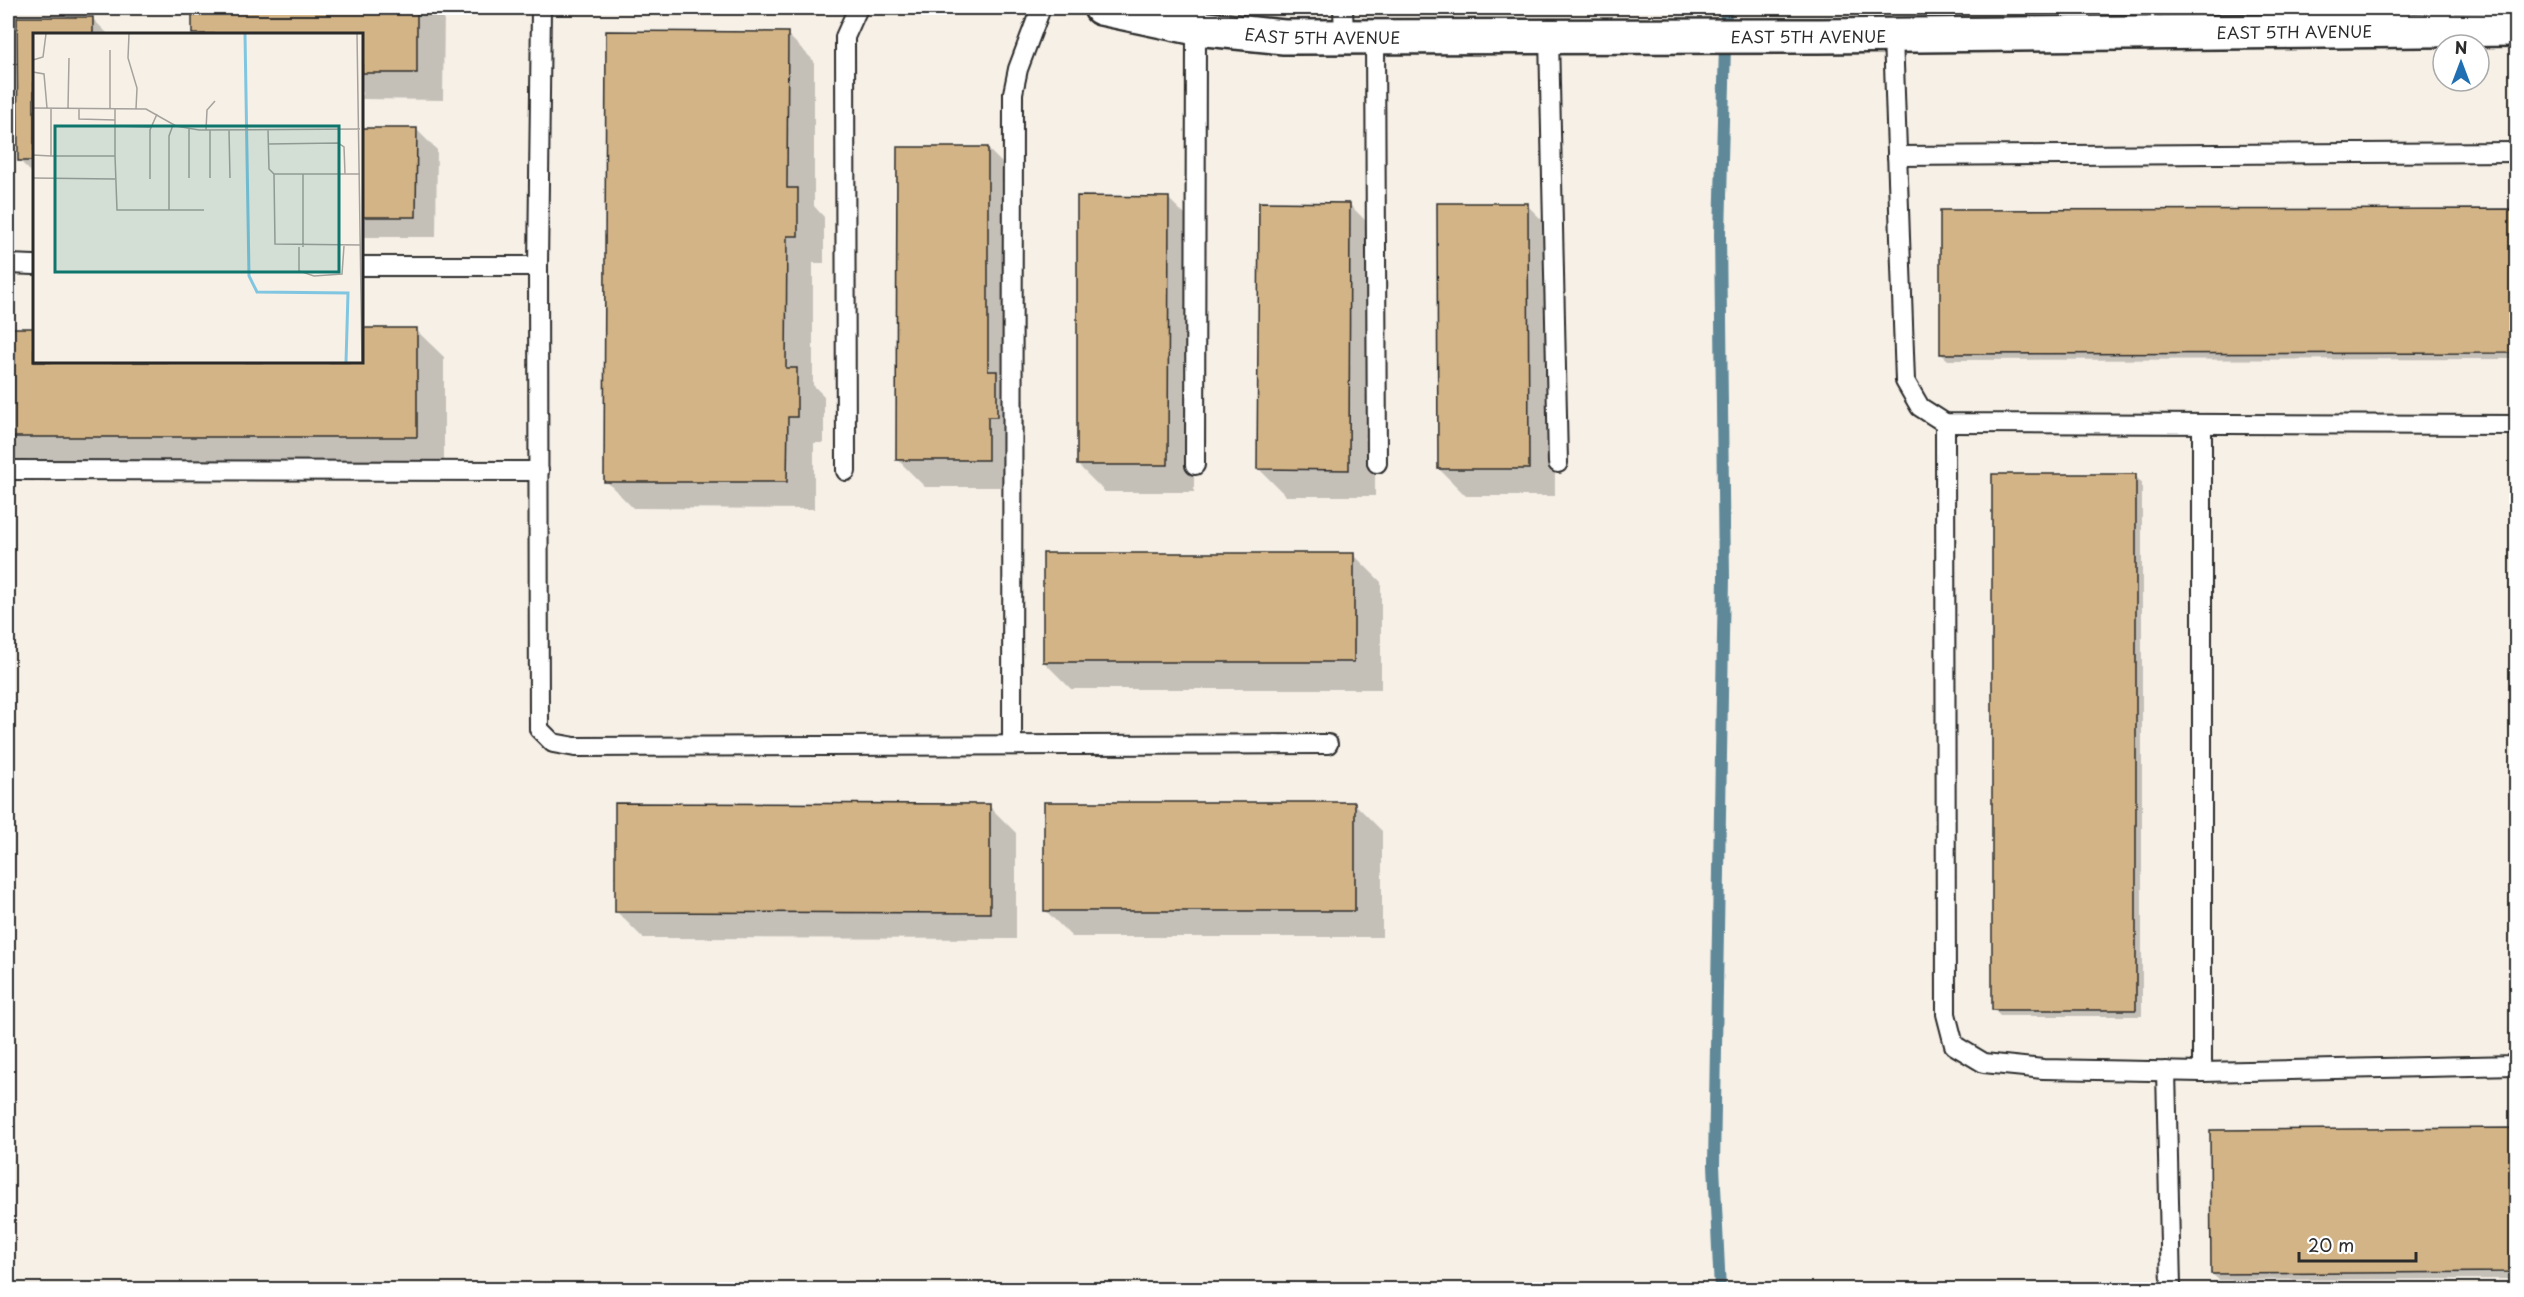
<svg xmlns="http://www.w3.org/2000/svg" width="2524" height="1297" viewBox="0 0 2524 1297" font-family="'Playpen Sans',sans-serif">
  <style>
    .shadow { fill: #0003 }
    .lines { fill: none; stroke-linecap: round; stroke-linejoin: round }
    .stream { stroke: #5e8898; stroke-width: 12 }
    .building { fill: #d3b487; stroke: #2b2b2b; stroke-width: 1.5 }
    .service-casing { stroke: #2b2b2b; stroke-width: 22 }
    .tertiary-casing { stroke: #2b2b2b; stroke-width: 38 }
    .service { stroke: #fff; stroke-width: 18 }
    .tertiary { stroke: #fff; stroke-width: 33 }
    .labels { text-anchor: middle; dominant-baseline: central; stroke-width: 4.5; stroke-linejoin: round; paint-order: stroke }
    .street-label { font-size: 16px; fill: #2b2b2b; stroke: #fff }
    .inset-river { fill: none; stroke: #80c6e1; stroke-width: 3 }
    .inset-road { fill: none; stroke: #a5a19c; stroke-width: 1.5 }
    .view { fill: #0f766e; fill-opacity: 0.15; stroke: #0f766e; stroke-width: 3 }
    .inset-edge { fill: none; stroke: #2b2b2b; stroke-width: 3 }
  </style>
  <rect width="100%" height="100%" fill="#f6f0e7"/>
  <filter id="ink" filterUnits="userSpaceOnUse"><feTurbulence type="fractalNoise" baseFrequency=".0167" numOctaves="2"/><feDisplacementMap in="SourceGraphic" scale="12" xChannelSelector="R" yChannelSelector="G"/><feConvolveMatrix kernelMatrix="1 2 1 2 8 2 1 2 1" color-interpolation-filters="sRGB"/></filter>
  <g filter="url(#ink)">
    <!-- shadow -->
    <g class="shadow">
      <path d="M 194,8 L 441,8 L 444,10 L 443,100 L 362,99 L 362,34 L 193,34 Z"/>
      <path d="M 18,19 L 93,19 L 108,34 L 34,34 L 34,175 L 19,160 Z"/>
      <path d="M 787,34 L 814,61 L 814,206 L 824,217 L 824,263 L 813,263 L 813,385 L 824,396 L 824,443 L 814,443 L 814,509 L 633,508 L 606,481 Z"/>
      <path d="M 362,129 L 416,129 L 437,150 L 436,237 L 362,237 Z"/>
      <path d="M 988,149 L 1015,176 L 1014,390 L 1024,400 L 1024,444 L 1015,444 L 1015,487 L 925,487 L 898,460 Z"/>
      <path d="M 1168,198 L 1195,225 L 1194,492 L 1105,492 L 1078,465 Z"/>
      <path d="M 1349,204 L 1376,231 L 1375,496 L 1286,496 L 1259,469 Z"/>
      <path d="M 1527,205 L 1554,232 L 1555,496 L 1466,496 L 1439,469 Z"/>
      <path d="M 2516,211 L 2516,359 L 1948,360 L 1941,354 L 1941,212 Z"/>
      <path d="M 8,329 L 34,329 L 34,362 L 362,362 L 362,330 L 416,330 L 444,357 L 444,464 L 8,463 Z"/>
      <path d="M 2135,476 L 2142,483 L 2142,1016 L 2000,1016 L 1994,1010 Z"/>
      <path d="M 1354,555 L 1381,582 L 1381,689 L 1071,689 L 1044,662 Z"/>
      <path d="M 1355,804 L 1382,831 L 1382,937 L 1072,937 L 1045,910 Z"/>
      <path d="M 989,806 L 1016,833 L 1016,939 L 643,938 L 616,911 Z"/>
      <path d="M 2516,1129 L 2516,1279 L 2219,1280 L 2212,1274 L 2211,1132 Z"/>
    </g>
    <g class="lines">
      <!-- stream -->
      <path class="stream" d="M 1720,1290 L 1714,1165 L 1724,577 L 1720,234 L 1726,8"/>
    </g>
    <!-- building -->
    <g class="building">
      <path d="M 192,8 L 417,8 L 417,73 L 362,73 L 362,34 L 192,34 Z"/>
      <path d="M 17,17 L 93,17 L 93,34 L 34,34 L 34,161 L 18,161 Z"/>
      <path d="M 606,31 L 788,32 L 787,188 L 798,188 L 798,236 L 787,236 L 786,368 L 797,368 L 797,417 L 788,417 L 787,482 L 604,482 Z"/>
      <path d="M 362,128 L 417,128 L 416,217 L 362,217 Z"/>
      <path d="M 897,147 L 988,147 L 988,371 L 997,371 L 997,417 L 988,417 L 988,460 L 896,460 Z"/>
      <path d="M 1077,196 L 1169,197 L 1168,465 L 1077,465 Z"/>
      <path d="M 1259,202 L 1350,203 L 1349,470 L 1257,469 Z"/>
      <path d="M 1437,203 L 1528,203 L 1529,469 L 1438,469 Z"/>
      <path d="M 2516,209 L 2516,353 L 1940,354 L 1940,210 Z"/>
      <path d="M 8,328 L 34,328 L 34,362 L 362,362 L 362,328 L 417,328 L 417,437 L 8,437 Z"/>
      <rect x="1992" y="474" width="144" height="536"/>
      <rect x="1043" y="553" width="311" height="109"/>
      <rect x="1044" y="802" width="311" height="109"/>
      <path d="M 615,803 L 990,804 L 990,913 L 615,912 Z"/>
      <path d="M 2516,1128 L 2516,1272 L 2211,1274 L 2210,1130 Z"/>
    </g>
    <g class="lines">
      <!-- service casing -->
      <g class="service-casing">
        <g id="service">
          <path d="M 1343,8 L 1344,37"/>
          <path d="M 1549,36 L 1558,463"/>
          <path d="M 1893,36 L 1905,381 L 1920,407 L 1945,423 L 2516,425"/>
          <path d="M 1375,37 L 1377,463"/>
          <path d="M 1897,156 L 2516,152"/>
          <path d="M 8,264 L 34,265"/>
          <path d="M 362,266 L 538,266 L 541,8"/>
          <path d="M 538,266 L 539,729 L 553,743 L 575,747 L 1328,744"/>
          <path d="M 1945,423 L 1946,1014 L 1954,1045 L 1984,1063 L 2043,1069 L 2202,1072 L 2516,1065"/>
          <path d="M 2202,424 L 2202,1072"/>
          <path d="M 1195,465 L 1196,28"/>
          <path d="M 8,470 L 539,471"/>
          <path d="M 846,471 L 845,37 L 858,8"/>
          <path d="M 1012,744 L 1013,93 L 1018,69 L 1041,8"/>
          <path d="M 2166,1071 L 2171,1287 L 2173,1290"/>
        </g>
      </g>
      <!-- tertiary casing -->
      <g class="tertiary-casing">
        <g id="tertiary">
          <path id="s1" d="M 1101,8 L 1196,28 L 1284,37 L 1820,36 L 2516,29"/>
        </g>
      </g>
      <!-- service -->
      <use href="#service" class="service"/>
      <!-- tertiary -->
      <use href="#tertiary" class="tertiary"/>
    </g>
  </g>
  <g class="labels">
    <!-- street labels -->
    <g class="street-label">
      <text stroke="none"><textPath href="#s1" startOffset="1196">EAST 5TH AVENUE</textPath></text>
      <text stroke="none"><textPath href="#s1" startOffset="224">EAST 5TH AVENUE</textPath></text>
      <text stroke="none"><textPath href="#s1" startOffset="710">EAST 5TH AVENUE</textPath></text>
    </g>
  </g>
  <!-- overview -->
  <g transform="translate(33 33)">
    <rect width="330" height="330" fill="#f6f0e7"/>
    <path class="inset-river" d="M 212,1 L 216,243 L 224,259 L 315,260 L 313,329"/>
    <path class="inset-road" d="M 96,1 L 95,25 L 104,55 L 103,76M 324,1 L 329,329M 77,17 L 77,75M 0,27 L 10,24 L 13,1M 0,39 L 11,41 L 14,75M 0,75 L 113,76 L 143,93 L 166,97 L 327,96M 18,75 L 18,123 L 82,123 L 82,76M 35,75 L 36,25M 46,75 L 46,86 L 82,87M 83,93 L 118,94M 173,97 L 174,77 L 182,68M 177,97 L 177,145M 196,97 L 197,145M 235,97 L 236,136 L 241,141 L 327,141M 235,111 L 305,110 L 311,114 L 312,141M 0,122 L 18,123M 82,123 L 84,177 L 171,177M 241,141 L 242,211 L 328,212M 270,141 L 270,214M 0,145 L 82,146M 156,145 L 156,96M 117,146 L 117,97 L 124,81M 136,177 L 136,103 L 140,92M 266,214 L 266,238 L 281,243 L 309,241 L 311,213"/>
    <path class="view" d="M 22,93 L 306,93 L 306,239 L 22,239 Z"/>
    <rect width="330" height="330" class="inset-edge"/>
  </g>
  <!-- margin -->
  <rect width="2524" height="1297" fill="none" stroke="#fff" stroke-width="30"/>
  <rect x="15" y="15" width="2494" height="1267" fill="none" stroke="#2b2b2b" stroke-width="2" filter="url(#ink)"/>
  <!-- north arrow -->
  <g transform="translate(2461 63)"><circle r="28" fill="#ffffff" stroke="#aaaaaa" stroke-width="1.5"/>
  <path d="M0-4.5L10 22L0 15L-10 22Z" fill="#1f6fb2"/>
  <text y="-9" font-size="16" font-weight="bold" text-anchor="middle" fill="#2b2b2b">N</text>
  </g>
  <!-- scale -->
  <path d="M2299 1252v9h117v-9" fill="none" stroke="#2b2b2b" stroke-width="3"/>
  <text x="2308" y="1252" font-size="18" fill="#2b2b2b" stroke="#ffffff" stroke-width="4.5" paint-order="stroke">20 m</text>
</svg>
